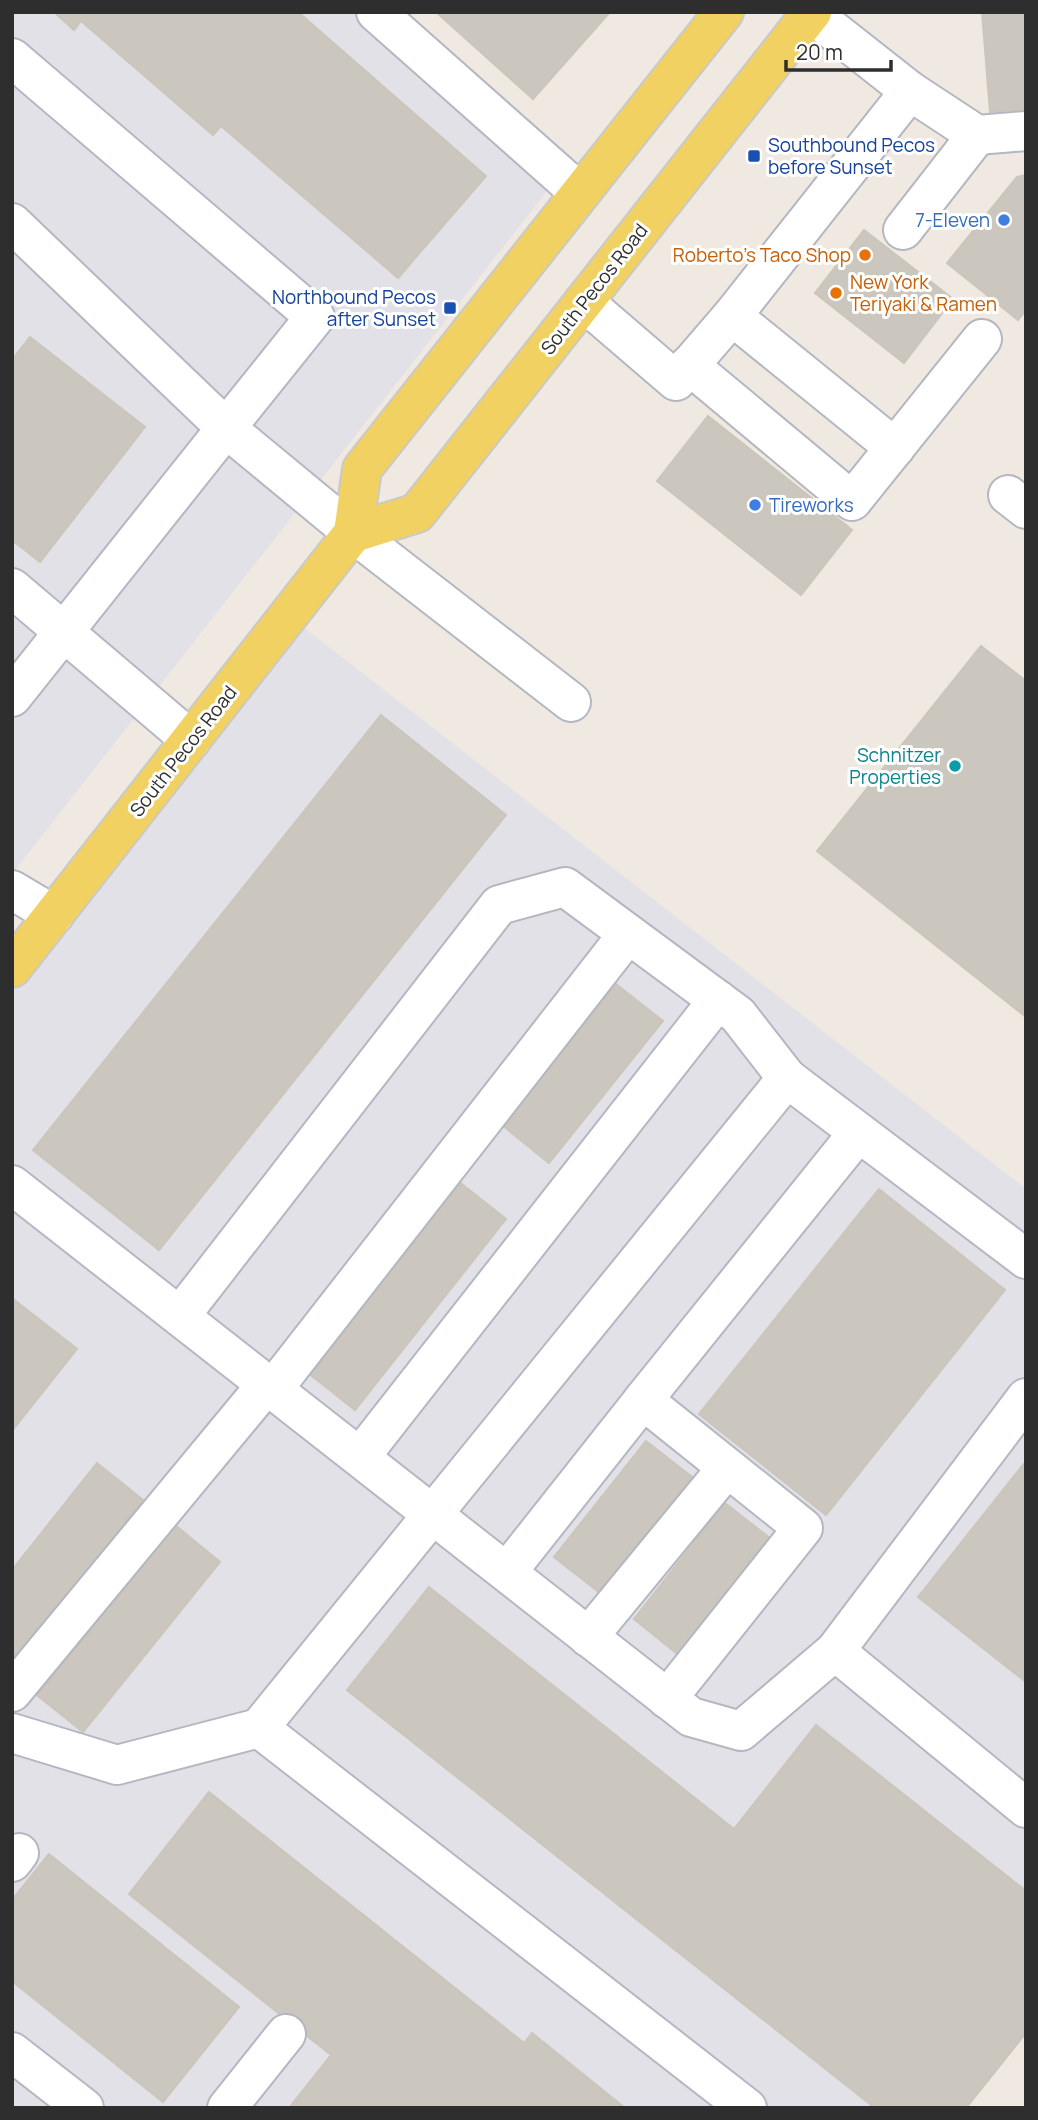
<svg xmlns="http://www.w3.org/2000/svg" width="1038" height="2120" viewBox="0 0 1038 2120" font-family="Manrope,sans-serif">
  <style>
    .industrial { fill: #e3e1e8 }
    .building { fill: #cbc7bf; stroke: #cbc5ba; stroke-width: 2 }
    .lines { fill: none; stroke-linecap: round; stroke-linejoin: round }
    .minor-casing { stroke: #b4b7c1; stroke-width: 42 }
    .major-casing { stroke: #c9c9c9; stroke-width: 42 }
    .minor { stroke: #fff; stroke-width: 38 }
    .major { stroke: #f2d163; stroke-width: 38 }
    .transit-dot { fill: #1a4fb4; stroke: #fff; stroke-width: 2.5 }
    .shop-dot { fill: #3f7fe0; stroke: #fff; stroke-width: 2.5 }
    .food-dot { fill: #e8710a; stroke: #fff; stroke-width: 2.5 }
    .culture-dot { fill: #0f9aa8; stroke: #fff; stroke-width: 2.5 }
    .labels { text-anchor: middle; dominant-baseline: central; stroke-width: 6; stroke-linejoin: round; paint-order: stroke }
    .transit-label { font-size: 19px; fill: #164399; stroke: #fff; text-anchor: start }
    .shop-label { font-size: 19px; fill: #366cbe; stroke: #fff; text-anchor: end }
    .food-label { font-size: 19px; fill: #c56008; stroke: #fff; text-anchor: end }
    .street-label { font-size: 19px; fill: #2e2e2e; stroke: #fff }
    .culture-label { font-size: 19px; fill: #0d838f; stroke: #fff; text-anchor: end }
  </style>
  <rect width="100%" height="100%" fill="#efe9e1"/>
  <!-- industrial -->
  <g class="industrial">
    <path d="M 12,12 L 405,12 L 573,158 L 12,874 Z"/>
    <path d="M 289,616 L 1026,1189 L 1026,1997 L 954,2094 L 970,2108 L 12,2108 L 12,968 Z"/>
  </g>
  <!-- building -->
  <g class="building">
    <path d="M 54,12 L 298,12 L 486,176 L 398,278 L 221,126 L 213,135 L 81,21 L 74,30 Z"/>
    <path d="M 436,12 L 610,12 L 533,99 Z"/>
    <path d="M 982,12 L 1026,12 L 1026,109 L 990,112 Z"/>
    <path d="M 1026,175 L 1026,310 L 1018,320 L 947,263 L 1017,177 Z"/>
    <path d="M 864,230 L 953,299 L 904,363 L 815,293 Z"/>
    <path d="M 30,337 L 145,427 L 40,562 L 12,540 L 12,360 Z"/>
    <path d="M 708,416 L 852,530 L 801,595 L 657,481 Z"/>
    <path d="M 981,646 L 1026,681 L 1026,1017 L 817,851 Z"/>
    <path d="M 381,715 L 506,815 L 159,1250 L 33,1150 Z"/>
    <path d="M 616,984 L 663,1021 L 549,1163 L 502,1125 Z"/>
    <path d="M 458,1181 L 506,1219 L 355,1410 L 307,1372 Z"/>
    <path d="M 879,1189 L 1005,1290 L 826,1515 L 699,1414 Z"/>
    <path d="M 12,1298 L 77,1349 L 12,1431 Z"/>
    <path d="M 646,1441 L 692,1477 L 600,1593 L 554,1557 Z"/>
    <path d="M 1026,1461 L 1026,1682 L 918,1597 Z"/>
    <path d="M 97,1463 L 143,1500 L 12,1665 L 12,1570 Z"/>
    <path d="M 725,1503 L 771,1539 L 680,1656 L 634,1619 Z"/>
    <path d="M 175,1525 L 220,1562 L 83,1732 L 37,1695 Z"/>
    <path d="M 429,1587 L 734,1829 L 816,1725 L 1026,1891 L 1026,2033 L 966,2108 L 875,2108 L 347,1690 Z"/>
    <path d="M 209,1792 L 524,2043 L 532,2033 L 625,2108 L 289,2108 L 331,2055 L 129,1894 Z"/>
    <path d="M 49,1854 L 239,2007 L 163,2102 L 12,1981 L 12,1900 Z"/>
  </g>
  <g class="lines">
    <!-- minor casing -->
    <g class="minor-casing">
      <g id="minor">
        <path d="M 376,12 L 580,193"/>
        <path d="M 811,13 L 910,91"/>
        <path d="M 12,58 L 315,317 L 226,428 L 353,533 L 571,702"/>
        <path d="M 12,223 L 226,428 L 12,697"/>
        <path d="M 903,230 L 977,135"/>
        <path d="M 584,302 L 676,381 L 732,316 L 910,91 L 977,135 L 1026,131"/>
        <path d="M 732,316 L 895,448"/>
        <path d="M 689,365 L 852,501 L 982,339"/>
        <path d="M 1008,495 L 1026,509"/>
        <path d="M 12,588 L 191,740"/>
        <path d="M 12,890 L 54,915"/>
        <path d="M 12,1185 L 691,1717 L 741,1731 L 835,1651 L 1026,1398"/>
        <path d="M 180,1316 L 499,905 L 565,887 L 738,1015 L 787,1078"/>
        <path d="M 273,1389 L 628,934"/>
        <path d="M 643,1400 L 858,1133"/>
        <path d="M 360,1457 L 718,1000"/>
        <path d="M 507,1572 L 643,1400 L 803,1528 L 667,1699"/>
        <path d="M 588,1637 L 727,1468"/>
        <path d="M 835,1651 L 1026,1808"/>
        <path d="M 12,1692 L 267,1384"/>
        <path d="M 259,1728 L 787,1078 L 1026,1259"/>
        <path d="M 12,1733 L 117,1765 L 259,1728 L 747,2108"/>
        <path d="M 12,1862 L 19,1853"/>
        <path d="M 12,2052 L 84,2108"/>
        <path d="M 227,2108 L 286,2034"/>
      </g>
    </g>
    <!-- major casing -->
    <g class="major-casing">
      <g id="major">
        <path d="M 353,533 L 417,513 L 812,12"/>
        <path d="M 12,968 L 353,533 L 362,469 L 724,12"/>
      </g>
    </g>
    <!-- minor -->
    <use href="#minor" class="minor"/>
    <!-- major -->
    <use href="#major" class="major"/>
  </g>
  <!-- markers -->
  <g class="transit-dot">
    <rect x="747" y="149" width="14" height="14" rx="3.5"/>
    <rect x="443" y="301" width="14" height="14" rx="3.5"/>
  </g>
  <g class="shop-dot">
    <circle cx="1004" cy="220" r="7"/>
    <circle cx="755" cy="505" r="7"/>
  </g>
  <g class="food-dot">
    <circle cx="865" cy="255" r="7"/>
    <circle cx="836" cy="293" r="7"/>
  </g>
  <circle class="culture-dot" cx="955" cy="766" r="7"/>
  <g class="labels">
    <!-- transit labels -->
    <g class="transit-label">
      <text x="768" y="145">Southbound Pecos<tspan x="768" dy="22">before Sunset</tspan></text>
      <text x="436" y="297" text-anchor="end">Northbound Pecos<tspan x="436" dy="22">after Sunset</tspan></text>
    </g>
    <!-- shop labels -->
    <g class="shop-label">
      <text x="990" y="220">7-Eleven</text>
      <text x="769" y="505" text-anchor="start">Tireworks</text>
    </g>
    <!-- food labels -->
    <g class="food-label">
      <text x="851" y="255">Roberto's Taco Shop</text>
      <text x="850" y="282" text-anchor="start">New York<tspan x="850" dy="22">Teriyaki &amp; Ramen</tspan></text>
    </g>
    <!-- street labels -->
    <g class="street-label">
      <text transform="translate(594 289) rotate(-52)">South Pecos Road</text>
      <text transform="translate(183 751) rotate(-52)">South Pecos Road</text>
    </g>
    <!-- culture labels -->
    <g class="culture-label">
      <text x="941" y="755">Schnitzer<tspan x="941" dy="22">Properties</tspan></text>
    </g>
  </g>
  <!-- border -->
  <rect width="1038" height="2120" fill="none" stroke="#2e2e2e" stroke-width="28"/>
  <!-- scale -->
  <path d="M786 60v10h105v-10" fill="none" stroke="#2e2e2e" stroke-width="3.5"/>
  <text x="796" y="60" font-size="21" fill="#2e2e2e" stroke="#ffffff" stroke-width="5" paint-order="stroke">20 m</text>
</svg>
